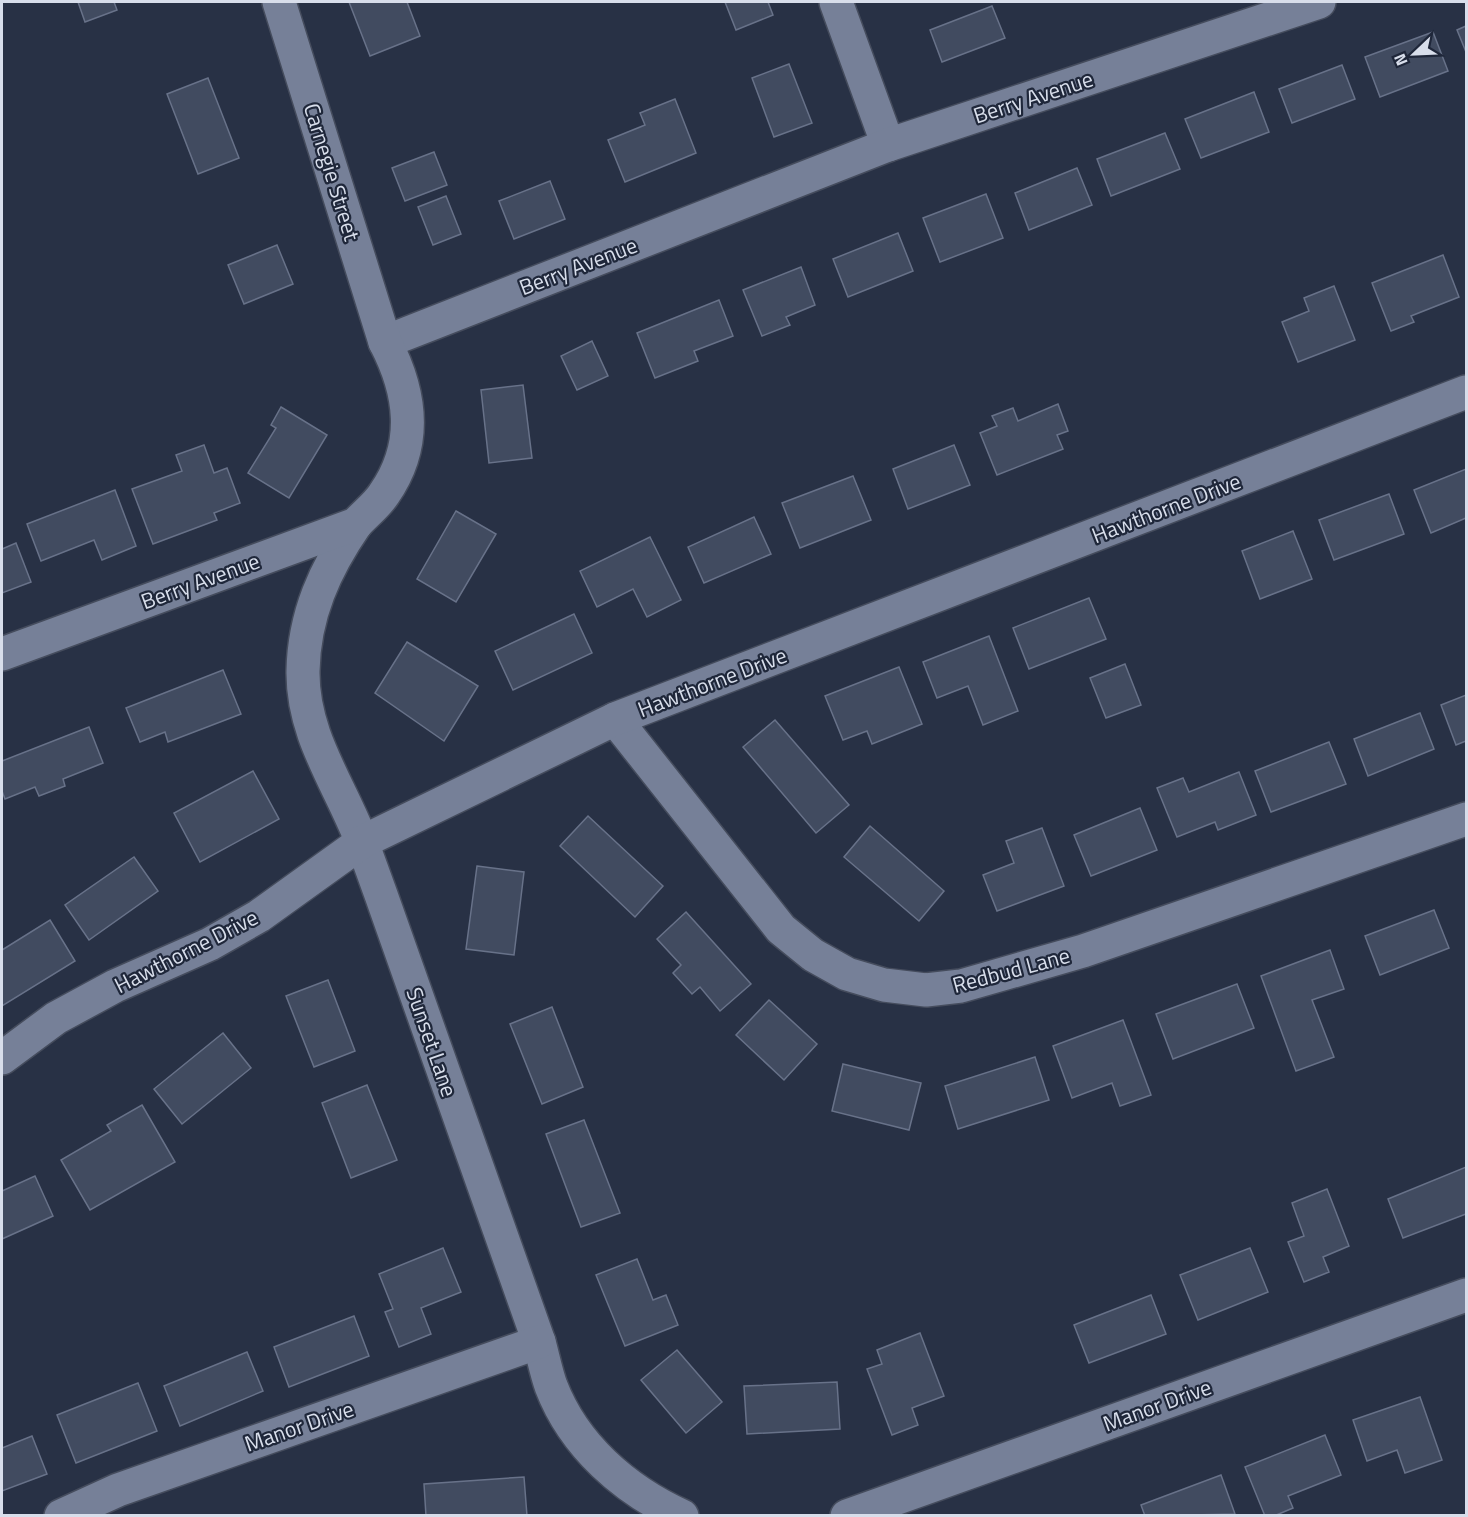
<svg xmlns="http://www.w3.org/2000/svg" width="1468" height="1517" viewBox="0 0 1468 1517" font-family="'Titillium Web',sans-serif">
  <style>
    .building { fill: #414b60; stroke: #687289; stroke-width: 1.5 }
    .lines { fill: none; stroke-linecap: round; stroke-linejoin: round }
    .minor-casing { stroke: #454c5d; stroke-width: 36 }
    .minor { stroke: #768098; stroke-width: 33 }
    .labels { text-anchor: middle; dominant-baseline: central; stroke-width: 4.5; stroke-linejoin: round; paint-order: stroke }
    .street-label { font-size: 22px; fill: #d8deeb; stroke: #1f273a }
  </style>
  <rect width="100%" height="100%" fill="#283145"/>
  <!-- building -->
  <g class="building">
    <path d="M 78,2 L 114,2 L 117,10 L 85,22 Z"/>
    <path d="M 349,2 L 407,2 L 420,36 L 370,56 Z"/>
    <path d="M 725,2 L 768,2 L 773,15 L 736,30 Z"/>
    <path d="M 992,6 L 1005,38 L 942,62 L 930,30 Z"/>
    <path d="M 1466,26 L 1466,52 L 1457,30 Z"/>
    <path d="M 1433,32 L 1448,71 L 1380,97 L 1365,57 Z"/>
    <path d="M 789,64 L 812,123 L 774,137 L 752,78 Z"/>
    <path d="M 1342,65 L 1355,99 L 1292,123 L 1279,89 Z"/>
    <path d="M 208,78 L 239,158 L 198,174 L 167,94 Z"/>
    <path d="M 1254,92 L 1269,132 L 1201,158 L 1185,119 Z"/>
    <path d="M 675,99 L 696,153 L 625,182 L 608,140 L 645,125 L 640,113 Z"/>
    <path d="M 1165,133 L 1180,169 L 1111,196 L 1097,159 Z"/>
    <path d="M 434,152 L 447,185 L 405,201 L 392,168 Z"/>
    <path d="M 1077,168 L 1092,205 L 1029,230 L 1015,193 Z"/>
    <path d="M 550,181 L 565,219 L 514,239 L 499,201 Z"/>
    <path d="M 986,194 L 1003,238 L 940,262 L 923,218 Z"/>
    <path d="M 446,196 L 461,234 L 433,245 L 418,207 Z"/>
    <path d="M 898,233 L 913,271 L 848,297 L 833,259 Z"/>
    <path d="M 277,245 L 293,284 L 244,304 L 228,265 Z"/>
    <path d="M 1443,255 L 1459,297 L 1411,316 L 1414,322 L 1391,331 L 1372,283 Z"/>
    <path d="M 801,267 L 815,305 L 786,317 L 790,325 L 762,336 L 743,290 Z"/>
    <path d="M 1334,286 L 1355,340 L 1298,362 L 1282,322 L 1309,311 L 1304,298 Z"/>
    <path d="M 719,300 L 733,336 L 694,351 L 698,361 L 655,378 L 637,333 Z"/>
    <path d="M 592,341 L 608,376 L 577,390 L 561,356 Z"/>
    <path d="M 523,385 L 532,458 L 489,463 L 481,390 Z"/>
    <path d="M 1058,404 L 1068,431 L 1057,435 L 1063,449 L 997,475 L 980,433 L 997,426 L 992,416 L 1013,408 L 1018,421 Z"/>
    <path d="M 281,407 L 327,435 L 289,498 L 248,473 L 276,428 L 271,425 Z"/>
    <path d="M 204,445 L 214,473 L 227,468 L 240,503 L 214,513 L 217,520 L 153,544 L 132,489 L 182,471 L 176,455 Z"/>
    <path d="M 954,445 L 970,485 L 908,509 L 893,469 Z"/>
    <path d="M 1466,469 L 1466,518 L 1431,533 L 1414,490 Z"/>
    <path d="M 853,476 L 871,520 L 800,548 L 782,503 Z"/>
    <path d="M 115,490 L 136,546 L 102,560 L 94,540 L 41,561 L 27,524 Z"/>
    <path d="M 1389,494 L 1404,534 L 1334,560 L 1319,520 Z"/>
    <path d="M 456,511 L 496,534 L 456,602 L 417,579 Z"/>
    <path d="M 754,517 L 771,554 L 704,583 L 688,547 Z"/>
    <path d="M 1293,531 L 1312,579 L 1260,599 L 1242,551 Z"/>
    <path d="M 650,537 L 681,600 L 647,617 L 633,589 L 597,607 L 580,571 Z"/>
    <path d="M 16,543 L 31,582 L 2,593 L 2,549 Z"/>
    <path d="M 1089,598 L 1106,639 L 1029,669 L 1013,628 Z"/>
    <path d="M 574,614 L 592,653 L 513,690 L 495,651 Z"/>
    <path d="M 989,636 L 1018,711 L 983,725 L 968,686 L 937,698 L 923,662 Z"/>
    <path d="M 407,642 L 478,686 L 444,741 L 375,693 Z"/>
    <path d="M 1125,664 L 1141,705 L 1106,718 L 1090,678 Z"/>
    <path d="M 899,667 L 922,724 L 872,744 L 867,731 L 843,740 L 825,696 Z"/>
    <path d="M 223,670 L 241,714 L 168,742 L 165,732 L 140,742 L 126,708 Z"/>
    <path d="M 1466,695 L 1466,741 L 1456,745 L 1441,705 Z"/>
    <path d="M 1420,713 L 1434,749 L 1368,776 L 1354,739 Z"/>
    <path d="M 775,720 L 849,805 L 816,833 L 743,747 Z"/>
    <path d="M 89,727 L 103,763 L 63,779 L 65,786 L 39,796 L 35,787 L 5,799 L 2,791 L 2,761 Z"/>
    <path d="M 1329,742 L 1346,784 L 1271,812 L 1255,771 Z"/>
    <path d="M 253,771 L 279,819 L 200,862 L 174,813 Z"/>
    <path d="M 1239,772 L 1256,815 L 1218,830 L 1215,822 L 1177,837 L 1157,788 L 1183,778 L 1189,792 Z"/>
    <path d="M 1140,808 L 1157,850 L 1091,876 L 1074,835 Z"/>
    <path d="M 588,816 L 663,886 L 635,917 L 560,846 Z"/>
    <path d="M 870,826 L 944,891 L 919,921 L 844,857 Z"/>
    <path d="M 1042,828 L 1064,886 L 997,911 L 983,875 L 1014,863 L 1006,841 Z"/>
    <path d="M 134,857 L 158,891 L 89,940 L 65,905 Z"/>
    <path d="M 477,866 L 524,872 L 514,955 L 466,949 Z"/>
    <path d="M 1434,910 L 1449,948 L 1380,975 L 1365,936 Z"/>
    <path d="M 686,912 L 751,984 L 720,1011 L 700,987 L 692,994 L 673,973 L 681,965 L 657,939 Z"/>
    <path d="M 50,920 L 75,961 L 2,1006 L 2,950 Z"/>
    <path d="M 1330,950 L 1344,989 L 1312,1000 L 1334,1057 L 1296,1071 L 1261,976 Z"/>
    <path d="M 328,980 L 355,1051 L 314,1067 L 286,996 Z"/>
    <path d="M 1237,984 L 1254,1028 L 1173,1059 L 1156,1014 Z"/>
    <path d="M 769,1000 L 817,1044 L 784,1080 L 736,1035 Z"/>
    <path d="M 552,1007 L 583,1087 L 542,1104 L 510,1024 Z"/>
    <path d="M 1123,1020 L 1151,1095 L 1120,1106 L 1112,1083 L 1072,1098 L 1053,1046 Z"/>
    <path d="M 223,1033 L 251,1068 L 182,1124 L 154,1089 Z"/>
    <path d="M 1035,1057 L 1049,1100 L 958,1129 L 945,1086 Z"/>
    <path d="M 843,1064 L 921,1083 L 909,1130 L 832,1111 Z"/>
    <path d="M 367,1085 L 397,1160 L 351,1178 L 322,1103 Z"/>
    <path d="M 142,1105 L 175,1162 L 90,1210 L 61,1160 L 111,1131 L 107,1125 Z"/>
    <path d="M 584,1120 L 620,1213 L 581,1227 L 546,1134 Z"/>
    <path d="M 1466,1167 L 1466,1214 L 1403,1238 L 1388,1199 Z"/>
    <path d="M 35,1176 L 53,1216 L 2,1239 L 2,1191 Z"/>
    <path d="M 1327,1189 L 1349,1246 L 1323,1257 L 1329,1272 L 1304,1282 L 1288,1242 L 1304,1236 L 1292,1203 Z"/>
    <path d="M 443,1248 L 461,1292 L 421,1308 L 431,1334 L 399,1347 L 385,1312 L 393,1309 L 379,1274 Z"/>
    <path d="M 1250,1248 L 1268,1292 L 1198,1320 L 1180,1275 Z"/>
    <path d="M 637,1259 L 653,1300 L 666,1295 L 678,1325 L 625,1346 L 596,1275 Z"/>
    <path d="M 1151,1295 L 1166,1334 L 1089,1363 L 1074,1325 Z"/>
    <path d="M 354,1316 L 369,1356 L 289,1387 L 274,1347 Z"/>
    <path d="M 920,1333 L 944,1396 L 912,1408 L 918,1425 L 892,1435 L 867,1369 L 882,1364 L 877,1350 Z"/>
    <path d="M 677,1350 L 722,1402 L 686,1433 L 641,1380 Z"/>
    <path d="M 247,1352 L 263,1391 L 180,1426 L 164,1386 Z"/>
    <path d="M 837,1382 L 840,1429 L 747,1434 L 744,1386 Z"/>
    <path d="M 138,1383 L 157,1431 L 76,1463 L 57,1415 Z"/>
    <path d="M 1420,1397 L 1442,1460 L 1405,1473 L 1397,1450 L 1367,1461 L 1353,1420 Z"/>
    <path d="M 1325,1435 L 1341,1475 L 1288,1496 L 1293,1508 L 1274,1516 L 1265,1516 L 1245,1467 Z"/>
    <path d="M 32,1436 L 47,1474 L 2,1491 L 2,1448 Z"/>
    <path d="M 1221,1475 L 1235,1514 L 1145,1516 L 1141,1505 Z"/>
    <path d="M 524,1477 L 527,1516 L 426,1516 L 424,1484 Z"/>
  </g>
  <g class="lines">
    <!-- minor casing -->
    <g class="minor-casing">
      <g id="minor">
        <path d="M 836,2 L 888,145"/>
        <path d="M 385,342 L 888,145 L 1319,2"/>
        <path d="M 356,524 C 325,569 304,615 303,671 C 302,736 341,786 363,845 C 423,1010 480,1176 539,1342 C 543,1356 546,1372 551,1386 C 574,1446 625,1490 682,1516"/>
        <path d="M 2,654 L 356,524 C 365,514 377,505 384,494 C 419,444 411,392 385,342 L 279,2"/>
        <path d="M 615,719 L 781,929 L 813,955 L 847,974 L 884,985 L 926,990 L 961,986 L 1083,951 L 1466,819"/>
        <path d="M 2,1058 L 56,1018 L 115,986 L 210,944 L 259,916 L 362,842 L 615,719 L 1466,392"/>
        <path d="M 61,1516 L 118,1490 L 539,1342"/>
        <path d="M 847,1516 L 1466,1295"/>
      </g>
    </g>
    <!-- minor -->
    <use href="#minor" class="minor"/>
  </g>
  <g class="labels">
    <!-- street labels -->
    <g class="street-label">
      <text transform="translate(1033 97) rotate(-18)">Berry Avenue</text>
      <text transform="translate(332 172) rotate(73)">Carnegie Street</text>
      <text transform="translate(578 266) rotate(-21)">Berry Avenue</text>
      <text transform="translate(1166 508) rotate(-21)">Hawthorne Drive</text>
      <text transform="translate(200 581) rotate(-20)">Berry Avenue</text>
      <text transform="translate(712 682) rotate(-21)">Hawthorne Drive</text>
      <text transform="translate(186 951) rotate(-27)">Hawthorne Drive</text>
      <text transform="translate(1011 970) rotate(-15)">Redbud Lane</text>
      <text transform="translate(432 1042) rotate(71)">Sunset Lane</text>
      <text transform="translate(1157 1405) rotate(-20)">Manor Drive</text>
      <text transform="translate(299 1426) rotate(-19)">Manor Drive</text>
    </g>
  </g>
  <!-- border -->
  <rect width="1468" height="1517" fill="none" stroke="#d8deeb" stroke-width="6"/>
  <!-- north arrow -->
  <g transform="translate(1414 54) rotate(247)" stroke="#1f273a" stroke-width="4.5" paint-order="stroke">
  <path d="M0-4.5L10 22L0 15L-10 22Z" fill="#d8deeb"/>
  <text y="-9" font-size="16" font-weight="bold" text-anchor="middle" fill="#d8deeb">N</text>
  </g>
</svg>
